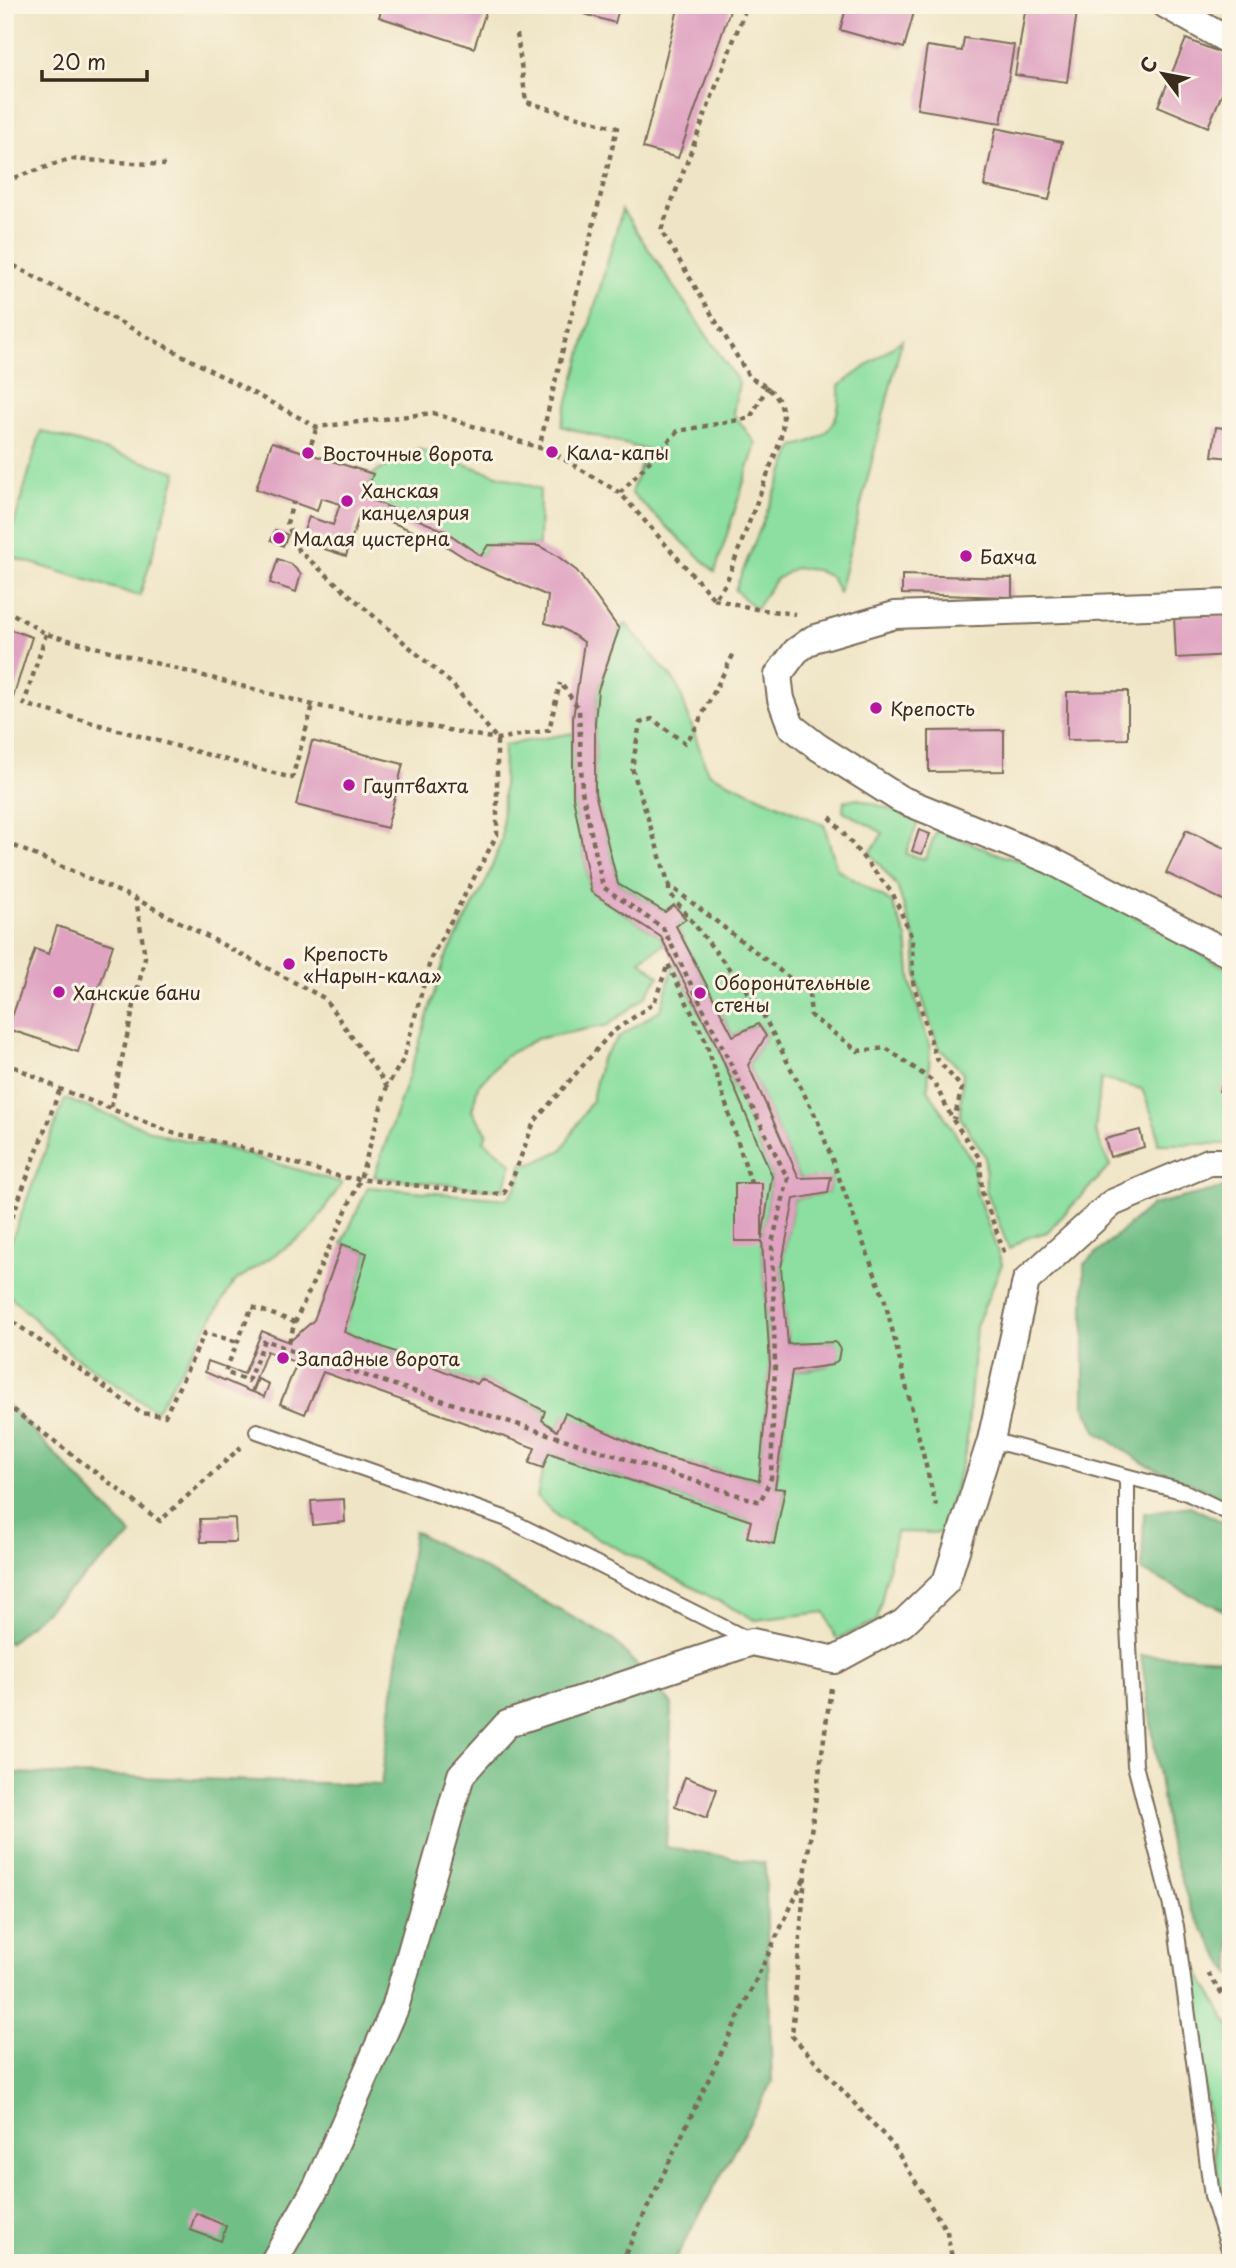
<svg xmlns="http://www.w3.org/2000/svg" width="1236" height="2268" viewBox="0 0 1236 2268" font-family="'Playpen Sans',sans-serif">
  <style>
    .green { fill: #8cdfa0; stroke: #64845f; stroke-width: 2 }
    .forest { fill: #71be86; stroke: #567452; stroke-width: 2 }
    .building { fill: #dfa3c1 }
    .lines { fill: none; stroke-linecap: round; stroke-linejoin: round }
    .lane-casing { stroke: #7a6b59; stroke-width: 18 }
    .street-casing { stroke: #7a6b59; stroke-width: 30 }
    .path { stroke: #7a6b59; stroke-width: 4.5; stroke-dasharray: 5 5; stroke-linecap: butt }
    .lane { stroke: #fff; stroke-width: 14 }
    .street { stroke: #fff; stroke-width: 26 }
    .poi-dot { fill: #b5179e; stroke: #fcf5e5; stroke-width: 2.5 }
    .labels { text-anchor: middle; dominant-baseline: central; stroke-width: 6; stroke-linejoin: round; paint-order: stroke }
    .poi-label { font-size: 19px; fill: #3b2a1e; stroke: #fcf5e5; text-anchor: start }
  </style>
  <rect width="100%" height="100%" fill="#fcf5e5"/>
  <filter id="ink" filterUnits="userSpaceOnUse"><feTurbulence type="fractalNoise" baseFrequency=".0143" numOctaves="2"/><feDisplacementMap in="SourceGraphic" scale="14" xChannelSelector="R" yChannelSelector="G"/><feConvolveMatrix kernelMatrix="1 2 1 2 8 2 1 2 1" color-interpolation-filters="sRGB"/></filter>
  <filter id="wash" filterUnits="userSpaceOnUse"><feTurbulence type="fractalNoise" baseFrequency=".00686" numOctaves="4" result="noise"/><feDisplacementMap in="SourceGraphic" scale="28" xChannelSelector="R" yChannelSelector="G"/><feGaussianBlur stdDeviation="1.57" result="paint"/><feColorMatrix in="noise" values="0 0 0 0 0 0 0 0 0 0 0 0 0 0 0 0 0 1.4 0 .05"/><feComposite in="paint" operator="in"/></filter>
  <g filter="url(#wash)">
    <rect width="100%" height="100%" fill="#efe5c6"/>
    <!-- green -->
    <g class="green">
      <path d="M 622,210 L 739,383 L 733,413 L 756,444 L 715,572 L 631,493 L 646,450 L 561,426 Z"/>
      <path d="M 902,340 L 839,593 L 831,577 L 816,570 L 795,568 L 775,580 L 756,609 L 735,590 L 794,446 C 828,440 842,421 839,386 Z"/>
      <path d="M 41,431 L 177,472 L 140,596 L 5,555 Z"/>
      <path d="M 418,449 L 540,489 L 539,546 L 488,545 L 481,556 L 365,497 L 373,474 Z"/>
      <path d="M 626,624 L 677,684 L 708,773 L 824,825 L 837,869 L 892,903 L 907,938 L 911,984 L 930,1048 L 928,1089 L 974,1164 L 976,1191 L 1002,1264 L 976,1326 L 966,1450 L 942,1533 L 896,1532 L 877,1621 L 836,1639 L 825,1612 L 755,1620 L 559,1518 L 537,1497 L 543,1468 L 549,1453 L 751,1521 L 774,1544 L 785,1490 L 775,1488 L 792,1371 C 810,1369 851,1370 835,1342 L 788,1344 L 781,1268 L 794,1199 L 828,1193 L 831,1178 L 799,1178 L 748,1065 L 766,1036 L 758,1024 L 733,1036 L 676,926 L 686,919 L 675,905 L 665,912 L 618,884 L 595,793 L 595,722 L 598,690 L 619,629 Z"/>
      <path d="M 573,733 L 573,797 L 591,892 L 661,937 L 664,944 L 640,960 L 659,976 L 645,997 L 608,1025 L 536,1039 L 505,1056 L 478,1086 L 472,1111 L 487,1133 L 484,1141 L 512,1163 L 504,1189 L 491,1189 L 374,1177 L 416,1054 L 444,961 L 487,880 L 502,839 L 504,745 Z"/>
      <path d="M 859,799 L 898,812 L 918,822 L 906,854 L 925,859 L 937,830 L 1003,856 L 1049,868 L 1231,971 L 1231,1144 L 1158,1144 L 1157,1127 L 1142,1089 L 1101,1079 L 1095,1131 L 1110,1166 L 1047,1232 L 1026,1238 L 1009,1249 L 986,1190 L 985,1156 L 960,1117 L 963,1072 L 938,1047 L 917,981 L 915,939 L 897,886 L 870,853 L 883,833 L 843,811 L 844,801 Z"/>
      <path d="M 674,963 L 715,1042 L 772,1176 L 762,1240 L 770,1365 L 759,1481 L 658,1455 L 565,1414 L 557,1431 L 542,1420 L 545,1410 L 481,1379 L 477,1384 L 344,1332 L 367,1253 L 342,1244 L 368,1187 L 507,1199 L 520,1182 L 521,1164 L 532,1164 L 562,1150 L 592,1100 L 601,1059 L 619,1037 L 661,1009 Z"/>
      <path d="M 65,1099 L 169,1137 L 225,1148 L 342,1183 L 310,1231 L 234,1282 L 156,1411 L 72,1355 L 5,1291 L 5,1257 Z"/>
      <path d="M 1186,1951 L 1231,2028 L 1231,2217 L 1221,2192 L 1193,2020 Z"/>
    </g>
    <!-- forest -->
    <g class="forest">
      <path d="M 1231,1186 L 1231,1501 L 1145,1464 L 1097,1432 L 1084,1405 L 1084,1264 L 1152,1205 Z"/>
      <path d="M 5,1402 L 132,1535 L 9,1643 L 5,1641 Z"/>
      <path d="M 1190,1506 L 1231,1526 L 1231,1614 L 1142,1571 L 1144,1513 Z"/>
      <path d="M 414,1531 L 613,1639 L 672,1704 L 666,1847 L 765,1863 L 772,2082 L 673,2263 L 5,2263 L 5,1771 L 8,1773 L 381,1785 Z"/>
      <path d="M 1141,1655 L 1231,1659 L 1231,1975 L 1191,1909 L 1168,1838 Z"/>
    </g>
    <g id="blocks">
      <!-- building -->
      <g class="building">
        <path d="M 383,5 L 488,5 L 474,48 L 379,17 Z"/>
        <path d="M 554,5 L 620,5 L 615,23 Z"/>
        <path d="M 679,5 L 732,5 L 678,158 L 643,148 Z"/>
        <path d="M 847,5 L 916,5 L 904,48 L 840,30 Z"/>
        <path d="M 1026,5 L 1078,5 L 1067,82 L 1015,75 Z"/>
        <path d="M 964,38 L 1014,45 L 1001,123 L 917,109 L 927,46 L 962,51 Z"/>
        <path d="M 1186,39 L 1231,57 L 1231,72 L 1208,127 L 1158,106 Z"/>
        <path d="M 996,128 L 1062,142 L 1049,200 L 984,186 Z"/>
        <path d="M 1216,427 L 1231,429 L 1231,458 L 1212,456 Z"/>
        <path d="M 272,442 L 373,474 L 365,497 L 445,531 L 481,556 L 488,545 L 539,546 L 556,555 L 577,571 L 619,629 L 598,690 L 595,722 L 595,793 L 618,884 L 665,912 L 674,905 L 686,919 L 676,926 L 733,1036 L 758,1024 L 766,1036 L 748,1065 L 799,1178 L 831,1177 L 828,1193 L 794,1199 L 781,1268 L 788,1344 L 835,1342 L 840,1349 L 838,1360 L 832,1365 L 792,1371 L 775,1488 L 785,1489 L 774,1544 L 747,1537 L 751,1521 L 549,1453 L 543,1468 L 529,1463 L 535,1448 L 323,1372 L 305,1414 L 280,1404 L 297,1363 L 267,1351 L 251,1392 L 205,1372 L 208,1361 L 244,1374 L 262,1331 L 289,1342 L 314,1320 L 342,1244 L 367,1253 L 344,1332 L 477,1384 L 481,1379 L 545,1411 L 542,1420 L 557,1431 L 565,1413 L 658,1455 L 759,1481 L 770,1365 L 762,1241 L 735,1241 L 735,1183 L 762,1183 L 762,1239 L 772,1176 L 715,1042 L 661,937 L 591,892 L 573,797 L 573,718 L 584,642 L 562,628 L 545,623 L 548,596 L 476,565 L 440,542 L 361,510 L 346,556 L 324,549 L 328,541 L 303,533 L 309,517 L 333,525 L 340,504 L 321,498 L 317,511 L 256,489 Z"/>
        <path d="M 275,530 L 288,535 L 283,546 L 271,540 Z"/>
        <path d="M 278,559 L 291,564 L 301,574 L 296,592 L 270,583 Z"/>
        <path d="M 902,575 L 1012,578 L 1012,597 L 902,594 Z"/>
        <path d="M 1231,614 L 1231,655 L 1176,658 L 1174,617 Z"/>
        <path d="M 5,628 L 32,637 L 7,717 L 5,716 Z"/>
        <path d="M 1128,691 L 1128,739 L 1067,740 L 1067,692 Z"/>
        <path d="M 1004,730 L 1004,771 L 929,772 L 929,731 Z"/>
        <path d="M 312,741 L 403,764 L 387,828 L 296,805 Z"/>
        <path d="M 919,830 L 930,834 L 922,854 L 912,851 Z"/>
        <path d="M 1186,830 L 1231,851 L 1231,904 L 1166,873 Z"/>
        <path d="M 57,926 L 113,945 L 78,1052 L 8,1029 L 35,949 L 48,954 Z"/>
        <path d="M 1231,1071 L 1231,1098 L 1219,1091 Z"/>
        <path d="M 1140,1130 L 1144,1147 L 1110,1157 L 1105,1139 Z"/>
        <path d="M 258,1379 L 269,1384 L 264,1397 L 253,1392 Z"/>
        <path d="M 344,1499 L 345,1522 L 313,1525 L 311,1501 Z"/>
        <path d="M 235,1518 L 236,1542 L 201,1542 L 200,1519 Z"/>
        <path d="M 685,1777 L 717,1789 L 707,1818 L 675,1806 Z"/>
        <path d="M 196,2213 L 226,2226 L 221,2241 L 190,2230 Z"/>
      </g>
    </g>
  </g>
  <g filter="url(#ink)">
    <use href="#blocks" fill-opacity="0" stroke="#7a6b59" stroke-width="2"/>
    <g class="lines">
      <!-- lane casing -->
      <g class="lane-casing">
        <g id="lane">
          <path d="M 257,1431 L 507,1519 L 751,1641"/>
          <path d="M 991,1440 L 1185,1492 L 1231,1514"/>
          <path d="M 1127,1477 L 1127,1605 L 1135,1765 L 1176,1926 L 1212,2196 L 1231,2255"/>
        </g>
      </g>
      <!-- street casing -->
      <g class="street-casing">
        <g id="street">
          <path d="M 1166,5 L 1231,42"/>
          <path d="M 1231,603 L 895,615 L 813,639 L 796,651 L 778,675 L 781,699 L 791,726 L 818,747 L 900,799 L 1050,860 L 1231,955"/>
          <path d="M 273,2263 L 317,2186 L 395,2008 L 461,1775 L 507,1724 L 752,1642 L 835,1660 L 903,1623 L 946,1582 L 991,1440 L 1026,1281 L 1112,1203 L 1209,1162 L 1231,1162"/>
        </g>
      </g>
      <!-- path -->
      <g class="path">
        <path d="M 517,34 L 526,102 L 617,128 L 539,448"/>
        <path d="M 5,181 L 70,159 L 165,165"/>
        <path d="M 5,261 L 317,427 L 433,413 L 552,452 L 620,493 L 714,599 L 726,583 L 779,444 C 788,410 783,393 750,378 L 661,230 L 747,5"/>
        <path d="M 308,453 L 317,427"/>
        <path d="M 620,493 L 678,431 L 750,418 L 768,386"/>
        <path d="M 714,599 L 756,609 L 795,614"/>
        <path d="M 5,609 L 46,634 L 313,705 L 497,739 L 549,730 L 560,683"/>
        <path d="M 46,634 L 24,704 L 292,778 L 313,705"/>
        <path d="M 733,655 L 694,731 L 685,743 L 652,719 L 640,723 L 632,768 L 669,885 L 809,993 L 811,1016 L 858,1051 L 886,1048 L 934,1082 L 953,1120 L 980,1159 L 982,1192 L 1006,1257"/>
        <path d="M 830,817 L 893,894 L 912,938 L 913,982 L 936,1058 L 962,1088 L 954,1119"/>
        <path d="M 5,842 L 136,899 L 324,998 L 387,1086"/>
        <path d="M 669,886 L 669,892 L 759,1007 L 817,1119 L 885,1301 L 936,1506"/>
        <path d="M 5,1062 L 60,1089 L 173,1133 L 229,1144 L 341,1177 L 491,1194 L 504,1193 L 512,1180 L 534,1122 L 611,1033 L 654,1003 L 668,964 L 706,1042 L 751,1183"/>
        <path d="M 111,1107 L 145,957 L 136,899"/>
        <path d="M 5,1236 L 60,1089"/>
        <path d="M 5,1316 L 141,1413 L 165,1416 L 205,1333 L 238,1342"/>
        <path d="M 295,1322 L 252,1307 L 225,1372 L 248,1381 L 265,1340 L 304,1356 L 760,1502 L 771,1478 L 775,1364 L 772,1243 L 788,1179 L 663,928 L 603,887 L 582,791 L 579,709 L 560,682"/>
        <path d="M 289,1342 L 295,1322 L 360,1180 L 387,1086 L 403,1060 L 431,958 L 497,835 L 497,739 L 453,685 L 298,550 L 287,523 L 293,503"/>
        <path d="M 5,1404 L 160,1521 L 241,1447"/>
        <path d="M 831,1688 L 805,1875 L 792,2036 L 892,2144 L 947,2232 L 953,2263"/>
        <path d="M 1208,1973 L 1231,2007"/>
        <path d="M 621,2263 L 804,1879"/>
      </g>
      <!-- lane -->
      <use href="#lane" class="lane"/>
      <!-- street -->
      <use href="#street" class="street"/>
    </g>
  </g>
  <!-- markers -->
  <g class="poi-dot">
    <circle cx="552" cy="452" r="7"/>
    <circle cx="308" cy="453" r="7"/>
    <circle cx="347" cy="501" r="7"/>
    <circle cx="279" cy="538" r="7"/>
    <circle cx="966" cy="556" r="7"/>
    <circle cx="876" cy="708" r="7"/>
    <circle cx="349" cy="785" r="7"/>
    <circle cx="289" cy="964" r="7"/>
    <circle cx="59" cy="992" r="7"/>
    <circle cx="700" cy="993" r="7"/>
    <circle cx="283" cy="1358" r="7"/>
  </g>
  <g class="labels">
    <!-- poi labels -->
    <g class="poi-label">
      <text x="566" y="452">Кала-капы</text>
      <text x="322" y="453">Восточные ворота</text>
      <text x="361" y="490">Ханская<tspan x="361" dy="22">канцелярия</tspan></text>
      <text x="293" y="538">Малая цистерна</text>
      <text x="980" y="556">Бахча</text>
      <text x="890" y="708">Крепость</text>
      <text x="363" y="785">Гауптвахта</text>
      <text x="303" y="953">Крепость<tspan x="303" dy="22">«Нарын-кала»</tspan></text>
      <text x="714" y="982">Оборонительные<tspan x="714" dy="22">стены</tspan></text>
      <text x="73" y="992">Ханские бани</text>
      <text x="297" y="1358">Западные ворота</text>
    </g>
  </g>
  <!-- margin -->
  <rect width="1236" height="2268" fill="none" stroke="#fcf5e5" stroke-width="28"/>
  <!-- north arrow -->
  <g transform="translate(1163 74) rotate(302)" stroke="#fcf5e5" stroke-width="5" paint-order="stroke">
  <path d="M0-5L12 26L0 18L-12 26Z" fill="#3b2a1e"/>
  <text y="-10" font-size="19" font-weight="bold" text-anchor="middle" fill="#3b2a1e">С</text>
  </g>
  <!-- scale -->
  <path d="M42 70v10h105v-10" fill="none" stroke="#3b2a1e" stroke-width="3.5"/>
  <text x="52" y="70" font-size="21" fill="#3b2a1e" stroke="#fcf5e5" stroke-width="5" paint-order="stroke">20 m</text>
</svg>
